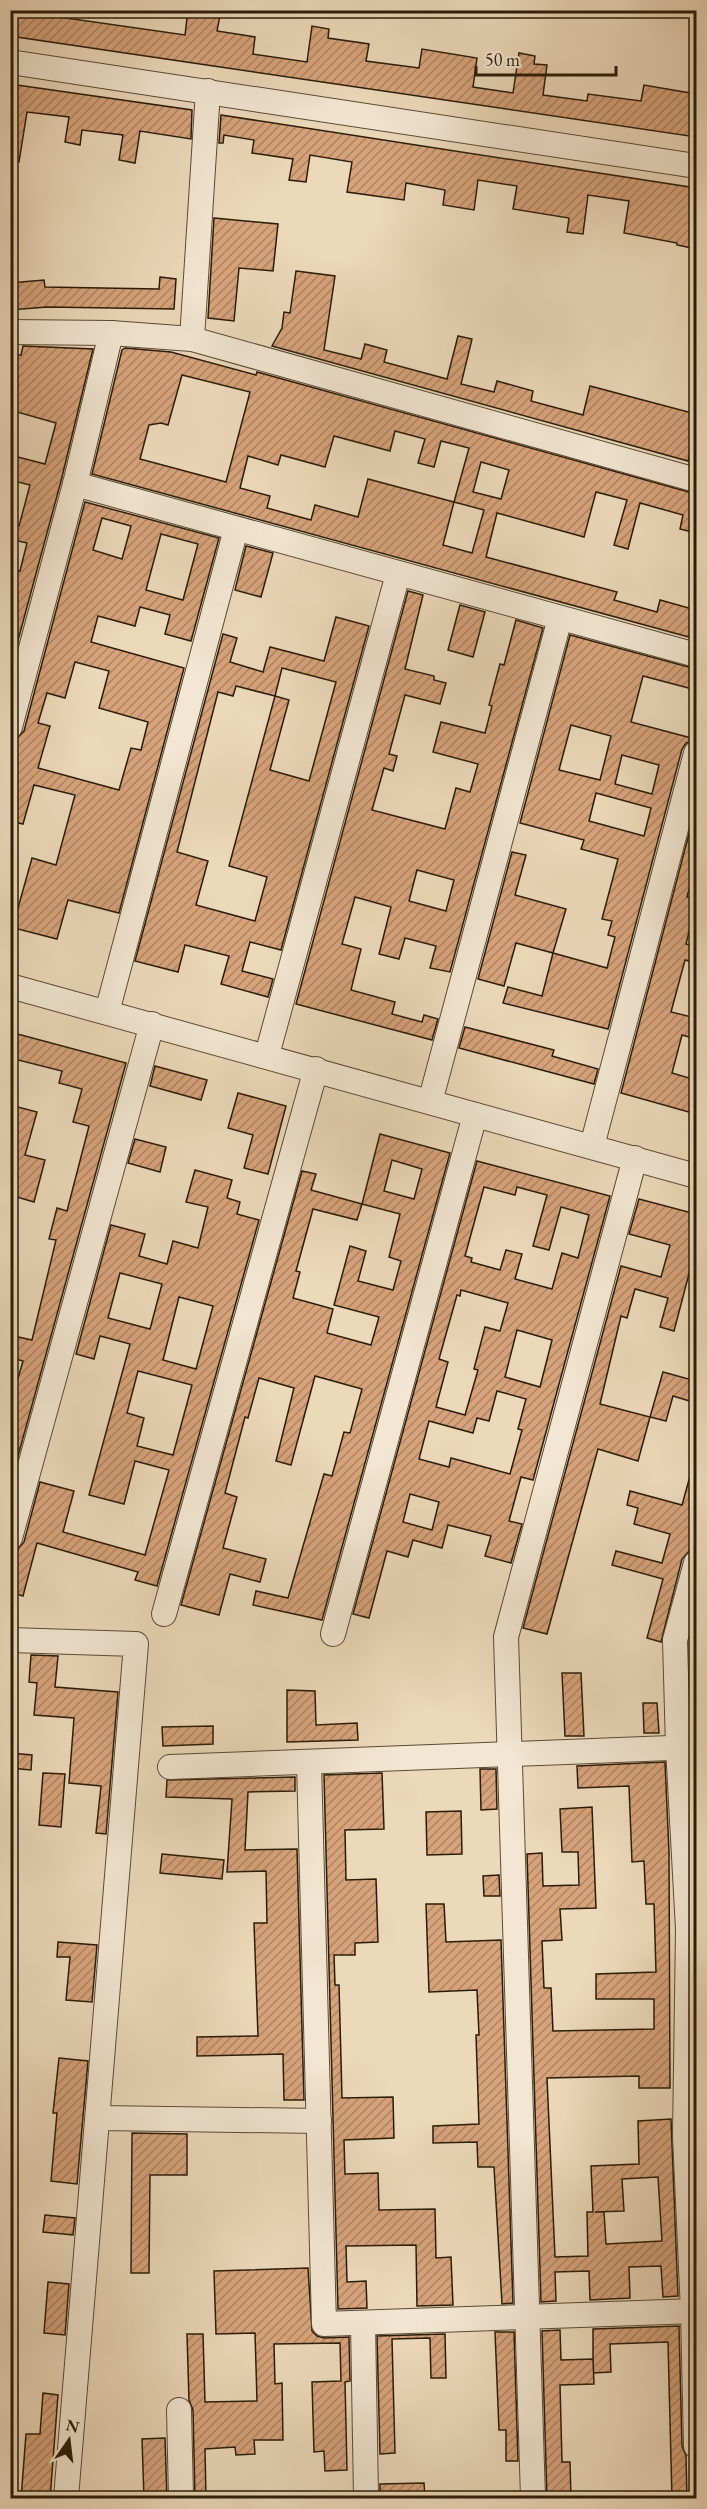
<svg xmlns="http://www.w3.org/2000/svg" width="707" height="2509" viewBox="0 0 707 2509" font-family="'EB Garamond',serif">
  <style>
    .building { fill: url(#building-hatch); stroke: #2a1c09; stroke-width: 1.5; fill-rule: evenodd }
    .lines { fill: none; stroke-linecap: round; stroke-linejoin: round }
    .minor-casing { stroke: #5a4b35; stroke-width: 26 }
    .minor { stroke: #f3e6d2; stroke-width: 24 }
  </style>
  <defs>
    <pattern id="building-hatch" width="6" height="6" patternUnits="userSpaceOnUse" patternTransform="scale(1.5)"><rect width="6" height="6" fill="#d7a37b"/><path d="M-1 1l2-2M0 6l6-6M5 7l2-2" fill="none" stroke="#af8463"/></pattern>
  </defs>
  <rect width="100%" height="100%" fill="#ecd9ba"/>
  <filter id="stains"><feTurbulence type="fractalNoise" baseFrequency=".00333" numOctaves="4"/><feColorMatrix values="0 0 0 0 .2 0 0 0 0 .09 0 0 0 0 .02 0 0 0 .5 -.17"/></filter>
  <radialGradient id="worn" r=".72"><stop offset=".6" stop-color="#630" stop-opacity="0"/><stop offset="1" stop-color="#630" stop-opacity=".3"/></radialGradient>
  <!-- building -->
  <g class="building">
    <path d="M 10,10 L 185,35 L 188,10 L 221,10 L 217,31 L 255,37 L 253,54 L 307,62 L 312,26 L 329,29 L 328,38 L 369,44 L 366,61 L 419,68 L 422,49 L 477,58 L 473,87 L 513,93 L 519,53 L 535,56 L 534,64 L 547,65 L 543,95 L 587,101 L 588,94 L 641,101 L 644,85 L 696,94 L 696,137 L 10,36 Z"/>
    <path d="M 10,84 L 192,110 L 191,139 L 140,131 L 135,163 L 119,160 L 123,135 L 82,130 L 80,145 L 65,142 L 69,117 L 27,112 L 19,162 L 10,161 Z"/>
    <path d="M 221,115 L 696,188 L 696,218 L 692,248 L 677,245 L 677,243 L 624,233 L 629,201 L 588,195 L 583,234 L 567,232 L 569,218 L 513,209 L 517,186 L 478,180 L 474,210 L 443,205 L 445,190 L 406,183 L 404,200 L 347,192 L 352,162 L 310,155 L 306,182 L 289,180 L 293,159 L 252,153 L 254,140 L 224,135 L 223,143 L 219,143 Z"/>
    <path d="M 214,218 L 278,224 L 273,271 L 239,268 L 234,321 L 208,318 Z"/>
    <path d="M 296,271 L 335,276 L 324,350 L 361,359 L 365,344 L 387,350 L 384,362 L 447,379 L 458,336 L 472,339 L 461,384 L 494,392 L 497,381 L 533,391 L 531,401 L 583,415 L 590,386 L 696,414 L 696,439 L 694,438 L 688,461 L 272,346 L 282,328 L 284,312 L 290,313 Z"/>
    <path d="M 160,277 L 176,279 L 174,309 L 47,307 L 10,310 L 10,283 L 44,280 L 45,287 L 159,289 Z"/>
    <path d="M 23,346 L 93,349 L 61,481 L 10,670 L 10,569 L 20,571 L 27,543 L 10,539 L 10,524 L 19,526 L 30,485 L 10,480 L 10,455 L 45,464 L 56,423 L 10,410 L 10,355 L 21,355 Z"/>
    <path d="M 125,348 L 171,352 L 256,375 L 257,372 L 696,494 L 696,533 L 680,529 L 683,515 L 640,503 L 628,549 L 614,545 L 627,500 L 596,492 L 584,537 L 497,513 L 486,557 L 617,592 L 614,600 L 657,612 L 660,600 L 696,610 L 696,639 L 92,474 L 122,350 ZM 182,375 L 250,392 L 226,482 L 140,459 L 149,425 L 161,423 L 168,425 ZM 395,431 L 425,439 L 418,463 L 434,467 L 441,441 L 469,448 L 454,502 L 368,479 L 358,517 L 315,505 L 311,520 L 267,508 L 270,496 L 240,488 L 248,456 L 278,465 L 281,455 L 325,467 L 334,436 L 390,451 ZM 481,462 L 509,470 L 501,499 L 473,492 ZM 454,502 L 484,510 L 472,553 L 443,545 Z"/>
    <path d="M 85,502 L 219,538 L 191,641 L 165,634 L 170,615 L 140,607 L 135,626 L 98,616 L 91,642 L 184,668 L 119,913 L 68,900 L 57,939 L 10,927 L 10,906 L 18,908 L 32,858 L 56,865 L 75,795 L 34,785 L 23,824 L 10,821 L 10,761 L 16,739 L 24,731 ZM 102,518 L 131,526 L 122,559 L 93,550 ZM 161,534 L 198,544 L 183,600 L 146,590 ZM 75,662 L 109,671 L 99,708 L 148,722 L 141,750 L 131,748 L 119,790 L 38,768 L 50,726 L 38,723 L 47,693 L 65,698 Z"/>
    <path d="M 246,546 L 273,553 L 261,597 L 235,590 Z"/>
    <path d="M 408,591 L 423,595 L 405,669 L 434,676 L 434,680 L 446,683 L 440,704 L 405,695 L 389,754 L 397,756 L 393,771 L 384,768 L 372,810 L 445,829 L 456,788 L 470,792 L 478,764 L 433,752 L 441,722 L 485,733 L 492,706 L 489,705 L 500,664 L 504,665 L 516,620 L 543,628 L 450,972 L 430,968 L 436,946 L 405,938 L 399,959 L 379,954 L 391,907 L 355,897 L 342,944 L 361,949 L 351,990 L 395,1002 L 392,1014 L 422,1022 L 424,1015 L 438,1019 L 432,1040 L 296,1004 ZM 417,870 L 454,880 L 446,911 L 409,901 Z"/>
    <path d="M 460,605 L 485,612 L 473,657 L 448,650 Z"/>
    <path d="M 336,617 L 369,626 L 281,950 L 250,942 L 242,971 L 273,979 L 268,997 L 221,984 L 229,956 L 185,945 L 178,972 L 135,961 L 223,634 L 237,638 L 230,662 L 263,672 L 270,647 L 324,661 ZM 282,668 L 336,682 L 309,781 L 270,770 L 289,700 L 275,696 ZM 236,686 L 275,696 L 229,866 L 267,877 L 255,921 L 196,905 L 208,861 L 177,852 L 218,692 L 233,696 Z"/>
    <path d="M 570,635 L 696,669 L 696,690 L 643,676 L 631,722 L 695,739 L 686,743 L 682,749 L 608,1029 L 503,1003 L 508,987 L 542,996 L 553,953 L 607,968 L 615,937 L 608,935 L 612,921 L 602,919 L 618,859 L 581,849 L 584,840 L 520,823 ZM 571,725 L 611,736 L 600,780 L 559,770 ZM 622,755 L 659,765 L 652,794 L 615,784 ZM 596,793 L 651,808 L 644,836 L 589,821 Z"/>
    <path d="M 696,807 L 696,863 L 687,897 L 696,899 L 696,903 L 686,944 L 696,947 L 696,963 L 685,960 L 671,1012 L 696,1018 L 696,1039 L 682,1035 L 672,1073 L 696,1080 L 696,1114 L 621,1093 Z"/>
    <path d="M 512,852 L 526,855 L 515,895 L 566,909 L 553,953 L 516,943 L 504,986 L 478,979 Z"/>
    <path d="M 465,1027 L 554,1050 L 552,1056 L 598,1069 L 594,1084 L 459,1048 Z"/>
    <path d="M 10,1032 L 126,1063 L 15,1467 L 10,1467 L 10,1406 L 23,1361 L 12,1358 L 18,1337 L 32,1340 L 56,1240 L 49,1239 L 57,1208 L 67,1211 L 89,1126 L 73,1122 L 82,1089 L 59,1083 L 62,1071 L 10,1058 Z"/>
    <path d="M 155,1066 L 207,1080 L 201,1100 L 150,1086 Z"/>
    <path d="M 238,1093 L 286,1106 L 268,1174 L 244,1168 L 253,1135 L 228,1128 Z"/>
    <path d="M 10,1105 L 37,1112 L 25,1155 L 45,1160 L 34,1202 L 10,1195 L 10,1146 L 16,1125 L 10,1123 Z"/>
    <path d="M 380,1134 L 450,1153 L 322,1620 L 253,1605 L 256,1591 L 288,1598 L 324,1474 L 332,1476 L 344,1432 L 350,1433 L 362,1389 L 315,1376 L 291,1465 L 276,1461 L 294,1388 L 259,1378 L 248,1418 L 245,1417 L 225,1493 L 237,1497 L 223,1548 L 266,1559 L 260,1582 L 230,1574 L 219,1615 L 181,1605 L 302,1171 L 316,1174 L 311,1190 L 362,1204 ZM 392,1160 L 422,1169 L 414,1199 L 384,1191 ZM 362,1204 L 400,1214 L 389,1257 L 401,1261 L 393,1290 L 358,1281 L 366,1251 L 350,1246 L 334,1305 L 379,1317 L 371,1345 L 327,1333 L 333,1309 L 293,1298 L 300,1272 L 296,1271 L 313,1209 L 357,1220 Z"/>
    <path d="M 135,1139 L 166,1147 L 160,1172 L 128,1163 Z"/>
    <path d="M 477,1161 L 610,1196 L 533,1480 L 521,1477 L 509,1521 L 522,1524 L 511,1563 L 485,1556 L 491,1536 L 448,1525 L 442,1548 L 413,1540 L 408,1557 L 387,1551 L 369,1618 L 353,1614 ZM 484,1187 L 515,1195 L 517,1187 L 547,1195 L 533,1246 L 549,1250 L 561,1207 L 589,1215 L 578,1258 L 562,1253 L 552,1289 L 515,1279 L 522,1254 L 506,1250 L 500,1270 L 471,1262 L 472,1258 L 465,1256 ZM 461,1290 L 508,1303 L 500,1331 L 485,1327 L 474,1369 L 478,1370 L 465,1415 L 436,1407 L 448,1362 L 439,1359 L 457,1295 L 460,1296 ZM 517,1330 L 552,1340 L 540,1387 L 505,1377 ZM 497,1391 L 526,1399 L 518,1429 L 522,1430 L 510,1474 L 451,1458 L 449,1467 L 419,1459 L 429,1421 L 473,1433 L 477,1418 L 489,1421 ZM 410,1494 L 439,1502 L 432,1530 L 403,1522 Z"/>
    <path d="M 195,1170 L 232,1180 L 227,1198 L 240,1202 L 237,1214 L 259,1220 L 157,1586 L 135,1580 L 138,1572 L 37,1543 L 23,1596 L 10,1592 L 10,1578 L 18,1549 L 24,1542 L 40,1482 L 74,1491 L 63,1532 L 145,1555 L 169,1470 L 135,1461 L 124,1504 L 89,1495 L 130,1344 L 100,1336 L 94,1359 L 76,1354 L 111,1225 L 145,1234 L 139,1256 L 167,1264 L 173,1241 L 198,1248 L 208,1207 L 186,1202 ZM 120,1273 L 162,1284 L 150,1329 L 108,1318 ZM 179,1297 L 213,1306 L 196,1369 L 163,1360 ZM 138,1371 L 192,1385 L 173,1455 L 137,1446 L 144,1418 L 127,1413 Z"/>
    <path d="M 639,1199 L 696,1214 L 696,1247 L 674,1331 L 660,1327 L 668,1298 L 635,1289 L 627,1318 L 621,1316 L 600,1404 L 650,1417 L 638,1461 L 598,1449 L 547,1634 L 523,1628 L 621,1266 L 661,1277 L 670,1245 L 629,1234 Z"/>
    <path d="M 663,1372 L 696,1381 L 696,1403 L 673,1396 L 666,1421 L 650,1417 Z"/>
    <path d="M 692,1469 L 696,1469 L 696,1528 L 690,1550 L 682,1559 L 661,1642 L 647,1638 L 663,1579 L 612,1565 L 616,1551 L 662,1563 L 670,1534 L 634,1524 L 638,1508 L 627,1505 L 630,1491 L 682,1505 Z"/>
    <path d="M 696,1615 L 696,1640 L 690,1638 Z"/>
    <path d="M 31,1655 L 58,1656 L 55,1687 L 118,1692 L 106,1834 L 96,1833 L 101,1786 L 69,1783 L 74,1718 L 34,1715 L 37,1683 L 29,1682 Z"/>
    <path d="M 562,1673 L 581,1673 L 584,1736 L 565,1736 Z"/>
    <path d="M 287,1690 L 315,1691 L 316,1725 L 357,1723 L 358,1740 L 287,1742 Z"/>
    <path d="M 643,1703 L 657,1703 L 659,1733 L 644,1733 Z"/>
    <path d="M 213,1726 L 213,1744 L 163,1746 L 162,1727 Z"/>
    <path d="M 10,1753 L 32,1755 L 31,1770 L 10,1768 Z"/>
    <path d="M 693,1761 L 696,1761 L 696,1824 Z"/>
    <path d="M 665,1762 L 669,1852 L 670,2088 L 639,2088 L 639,2076 L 547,2078 L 555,2257 L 588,2256 L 587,2212 L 593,2212 L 591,2166 L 639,2164 L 638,2121 L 671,2119 L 678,2296 L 663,2297 L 661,2266 L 629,2267 L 630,2298 L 590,2300 L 589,2271 L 555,2272 L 556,2301 L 541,2302 L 527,1854 L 542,1853 L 543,1886 L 579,1885 L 578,1852 L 562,1852 L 560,1809 L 592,1807 L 596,1908 L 560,1909 L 562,1940 L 542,1941 L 544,1988 L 551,1988 L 553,2031 L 654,2029 L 654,1999 L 596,1999 L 596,1974 L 656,1972 L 654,1904 L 646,1904 L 644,1861 L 632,1862 L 629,1786 L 578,1788 L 577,1766 ZM 658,2177 L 662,2241 L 606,2244 L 604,2212 L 595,2212 L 624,2211 L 622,2179 Z"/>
    <path d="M 480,1769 L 496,1769 L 497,1809 L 481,1810 Z"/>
    <path d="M 43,1773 L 65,1774 L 61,1827 L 39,1825 Z"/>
    <path d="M 382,1773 L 384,1829 L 345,1830 L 346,1880 L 376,1879 L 378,1942 L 355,1943 L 355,1955 L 334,1955 L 335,1985 L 339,1985 L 342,2098 L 393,2097 L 394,2138 L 344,2140 L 345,2174 L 378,2173 L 379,2210 L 435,2209 L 436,2258 L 451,2257 L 453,2305 L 417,2306 L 416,2245 L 346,2246 L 347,2282 L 366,2281 L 367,2308 L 338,2309 L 324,1775 Z"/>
    <path d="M 295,1777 L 295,1791 L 248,1792 L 245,1850 L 297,1849 L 304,2100 L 284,2100 L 283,2054 L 197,2056 L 197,2037 L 258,2036 L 254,1923 L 267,1923 L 266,1871 L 227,1872 L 232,1799 L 166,1797 L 167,1780 Z"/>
    <path d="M 461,1811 L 462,1854 L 427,1855 L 426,1812 Z"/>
    <path d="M 162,1854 L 224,1860 L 222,1879 L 160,1873 Z"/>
    <path d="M 499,1875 L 500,1896 L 484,1896 L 483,1876 Z"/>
    <path d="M 426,1904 L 444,1904 L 446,1942 L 501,1940 L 513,2303 L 502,2304 L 494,2167 L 478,2167 L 477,2142 L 433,2143 L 433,2126 L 479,2124 L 476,2035 L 479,2035 L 477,1990 L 429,1992 Z"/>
    <path d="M 58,1942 L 97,1945 L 92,2002 L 66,2000 L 70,1957 L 57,1957 Z"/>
    <path d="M 59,2058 L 88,2061 L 77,2184 L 51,2181 L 57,2113 L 53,2113 Z"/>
    <path d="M 132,2133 L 187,2134 L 187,2175 L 150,2175 L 149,2273 L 131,2273 Z"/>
    <path d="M 45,2215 L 75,2218 L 73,2235 L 43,2232 Z"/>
    <path d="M 308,2268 L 312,2331 L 317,2336 L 324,2338 L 349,2337 L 350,2381 L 345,2382 L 347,2470 L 325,2471 L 324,2451 L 314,2452 L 312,2382 L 341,2381 L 340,2343 L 274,2344 L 275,2384 L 282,2383 L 283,2440 L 254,2440 L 255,2454 L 236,2455 L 235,2447 L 205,2449 L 206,2499 L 195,2499 L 193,2410 L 189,2400 L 187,2334 L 203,2334 L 205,2402 L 257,2401 L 255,2333 L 216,2334 L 214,2271 Z"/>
    <path d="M 48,2282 L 69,2284 L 65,2335 L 44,2333 Z"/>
    <path d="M 679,2326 L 682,2446 L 686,2456 L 687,2499 L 672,2499 L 668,2342 L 610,2344 L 611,2372 L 593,2373 L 593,2329 Z"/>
    <path d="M 560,2330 L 561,2360 L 593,2359 L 594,2384 L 560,2385 L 562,2462 L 570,2462 L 571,2499 L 547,2499 L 542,2331 Z"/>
    <path d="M 495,2332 L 514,2332 L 518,2461 L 506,2461 L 506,2430 L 499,2430 Z"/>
    <path d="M 445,2334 L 446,2378 L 431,2378 L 430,2338 L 392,2339 L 395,2453 L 380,2454 L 377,2336 Z"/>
    <path d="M 43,2393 L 58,2395 L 50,2499 L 21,2499 L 26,2434 L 40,2434 Z"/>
    <path d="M 165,2438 L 167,2499 L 144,2499 L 142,2439 Z"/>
    <path d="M 424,2483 L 425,2498 L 380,2499 L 380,2484 Z"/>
  </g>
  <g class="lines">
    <!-- minor casing -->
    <g class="minor-casing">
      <g id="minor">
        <path d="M 10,62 L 696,166"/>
        <path d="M 10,332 L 111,333 L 192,339 L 696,480"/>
        <path d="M 192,339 L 208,91"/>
        <path d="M 75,484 L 696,655"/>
        <path d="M 10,727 L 75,484 L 111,333"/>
        <path d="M 10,986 L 696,1176"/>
        <path d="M 107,1012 L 236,529"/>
        <path d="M 267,1055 L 398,574"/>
        <path d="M 430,1102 L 560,618"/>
        <path d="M 592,1146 L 696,753"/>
        <path d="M 10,1538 L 152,1024"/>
        <path d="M 696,1563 L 675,1640 L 678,1747 L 688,1929 L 685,2136 L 693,2311 L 696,2446"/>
        <path d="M 164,1614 L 316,1069"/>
        <path d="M 333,1634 L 475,1115"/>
        <path d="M 10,1640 L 136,1644 L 66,2498"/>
        <path d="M 309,1763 L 324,2324 L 696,2311"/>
        <path d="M 170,1767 L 696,1747"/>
        <path d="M 98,2118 L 319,2121"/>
        <path d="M 363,2323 L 366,2498"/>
        <path d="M 179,2410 L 181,2498"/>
        <path d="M 533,2498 L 506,1637 L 635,1158"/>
      </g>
    </g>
    <!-- minor -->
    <use href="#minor" class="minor"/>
  </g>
  <!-- margin -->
  <rect width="707" height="2509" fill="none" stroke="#ecd9ba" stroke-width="36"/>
  <rect x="12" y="12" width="683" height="2485" fill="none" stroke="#2a1c09" stroke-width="3"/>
  <rect x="18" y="18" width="671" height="2473" fill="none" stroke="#2a1c09" stroke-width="1.5"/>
  <!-- north arrow -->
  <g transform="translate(69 2440) rotate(14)" stroke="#f3e6d2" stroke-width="4.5" paint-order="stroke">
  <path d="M0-4.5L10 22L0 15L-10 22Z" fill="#2a1c09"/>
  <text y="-9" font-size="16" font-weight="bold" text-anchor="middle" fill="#2a1c09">N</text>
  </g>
  <!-- scale -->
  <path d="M476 66v9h140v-9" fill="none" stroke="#2a1c09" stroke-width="3"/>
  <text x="485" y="66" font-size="18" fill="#2a1c09" stroke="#f3e6d2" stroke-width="4.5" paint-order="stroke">50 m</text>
  <rect width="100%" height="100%" filter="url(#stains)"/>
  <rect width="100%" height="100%" fill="url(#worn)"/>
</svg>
